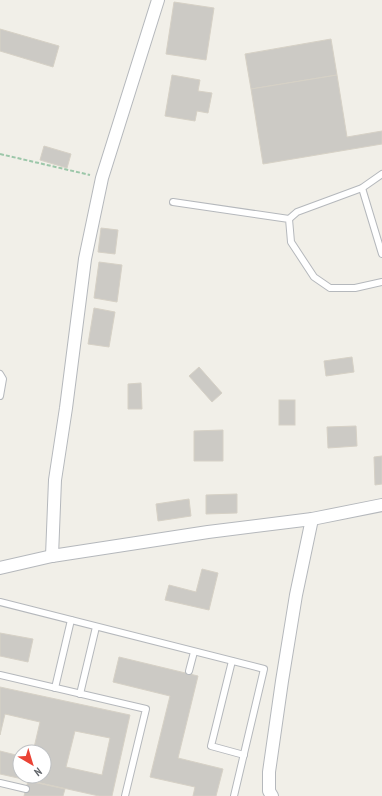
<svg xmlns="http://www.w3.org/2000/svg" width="382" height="796" viewBox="0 0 382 796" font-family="'PT Sans Narrow',sans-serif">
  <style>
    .building { fill: #cccac5; stroke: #d6d1c6; fill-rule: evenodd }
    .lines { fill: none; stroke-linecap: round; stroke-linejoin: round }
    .lane-casing { stroke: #b5b8bc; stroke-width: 8 }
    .street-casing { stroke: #b5b8bc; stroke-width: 14 }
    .path { stroke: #9cc7a9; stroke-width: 2; stroke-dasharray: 4 2; stroke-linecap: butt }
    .lane { stroke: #fff; stroke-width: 6 }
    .street { stroke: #fff; stroke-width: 12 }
  </style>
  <rect width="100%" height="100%" fill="#f1efe8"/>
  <!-- building -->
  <g class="building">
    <path d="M 174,2 L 214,8 L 206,60 L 166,54 Z"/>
    <path d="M 0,29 L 59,46 L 53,67 L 0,51 Z"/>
    <path d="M 331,39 L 337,75 L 251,89 L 245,54 Z"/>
    <path d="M 172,75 L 200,80 L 198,91 L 212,93 L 208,113 L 197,111 L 195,121 L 165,116 Z"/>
    <path d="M 337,75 L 347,137 L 382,131 L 382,144 L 263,164 L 251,89 Z"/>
    <path d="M 44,146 L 71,154 L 67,168 L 40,160 Z"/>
    <path d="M 101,228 L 118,230 L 115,254 L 98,252 Z"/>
    <path d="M 99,262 L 122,265 L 117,302 L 94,298 Z"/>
    <path d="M 94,308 L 115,312 L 109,347 L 88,344 Z"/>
    <path d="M 352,357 L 354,372 L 326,376 L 324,361 Z"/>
    <path d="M 199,367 L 222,393 L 212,402 L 189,376 Z"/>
    <path d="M 141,383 L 142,409 L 128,409 L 128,384 Z"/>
    <rect x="279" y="400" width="16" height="25"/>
    <path d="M 356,426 L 357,446 L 328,448 L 327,427 Z"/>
    <path d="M 223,430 L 223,461 L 194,461 L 194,431 Z"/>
    <path d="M 382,456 L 382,484 L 375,485 L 374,457 Z"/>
    <path d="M 237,494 L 237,513 L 206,514 L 206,495 Z"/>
    <path d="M 189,499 L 191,516 L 158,521 L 156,504 Z"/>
    <path d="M 202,569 L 218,573 L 209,610 L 165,600 L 169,585 L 196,592 Z"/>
    <path d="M 0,633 L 33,639 L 28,662 L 0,656 Z"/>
    <path d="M 119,657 L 198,676 L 178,758 L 223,769 L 216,796 L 193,796 L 195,787 L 150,777 L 170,696 L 113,682 Z"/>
    <path d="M 0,687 L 130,715 L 112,796 L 99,796 L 0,774 L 0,751 L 20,756 L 20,776 L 44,776 L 44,752 L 33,752 L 40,722 L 5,714 L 0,735 ZM 75,731 L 110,738 L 102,775 L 66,767 Z"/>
    <path d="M 28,781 L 65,789 L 63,796 L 24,796 Z"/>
  </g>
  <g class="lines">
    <!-- lane casing -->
    <g class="lane-casing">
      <g id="lane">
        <path d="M 362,188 L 382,254"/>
        <path d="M 173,202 L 289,219 L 291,242 L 314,277 L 330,288 L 355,288 L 382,282"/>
        <path d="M 289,219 L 297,212 L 362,188 L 382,174"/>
        <path d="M 0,374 L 3,379 L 0,396"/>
        <path d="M 0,602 L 264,669 L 234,796"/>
        <path d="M 232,661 L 211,746 L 244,755"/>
        <path d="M 189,671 L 194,652"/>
        <path d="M 0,675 L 146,709 L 125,796"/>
        <path d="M 55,688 L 71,620"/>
        <path d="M 80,694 L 96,627"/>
        <path d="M 0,783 L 26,789"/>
      </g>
    </g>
    <!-- street casing -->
    <g class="street-casing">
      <g id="street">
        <path d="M 52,556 L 55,480 L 66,408 L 85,259 L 102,178 L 158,0"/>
        <path d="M 0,568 L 52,556 L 208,532 L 312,519 L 382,505"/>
        <path d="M 272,796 L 269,791 L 269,772 L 282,681 L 296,595 L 312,519"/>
      </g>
    </g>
    <!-- path -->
    <path class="path" d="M 0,154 L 90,175"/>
    <!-- lane -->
    <use href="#lane" class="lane"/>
    <!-- street -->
    <use href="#street" class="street"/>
  </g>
  <!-- north arrow -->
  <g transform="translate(32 764) rotate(142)"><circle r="19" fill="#ffffff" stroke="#bfc1c3"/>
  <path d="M0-3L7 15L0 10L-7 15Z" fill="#ea4335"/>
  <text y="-6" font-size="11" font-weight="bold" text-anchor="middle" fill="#5f6368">N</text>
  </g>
</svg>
